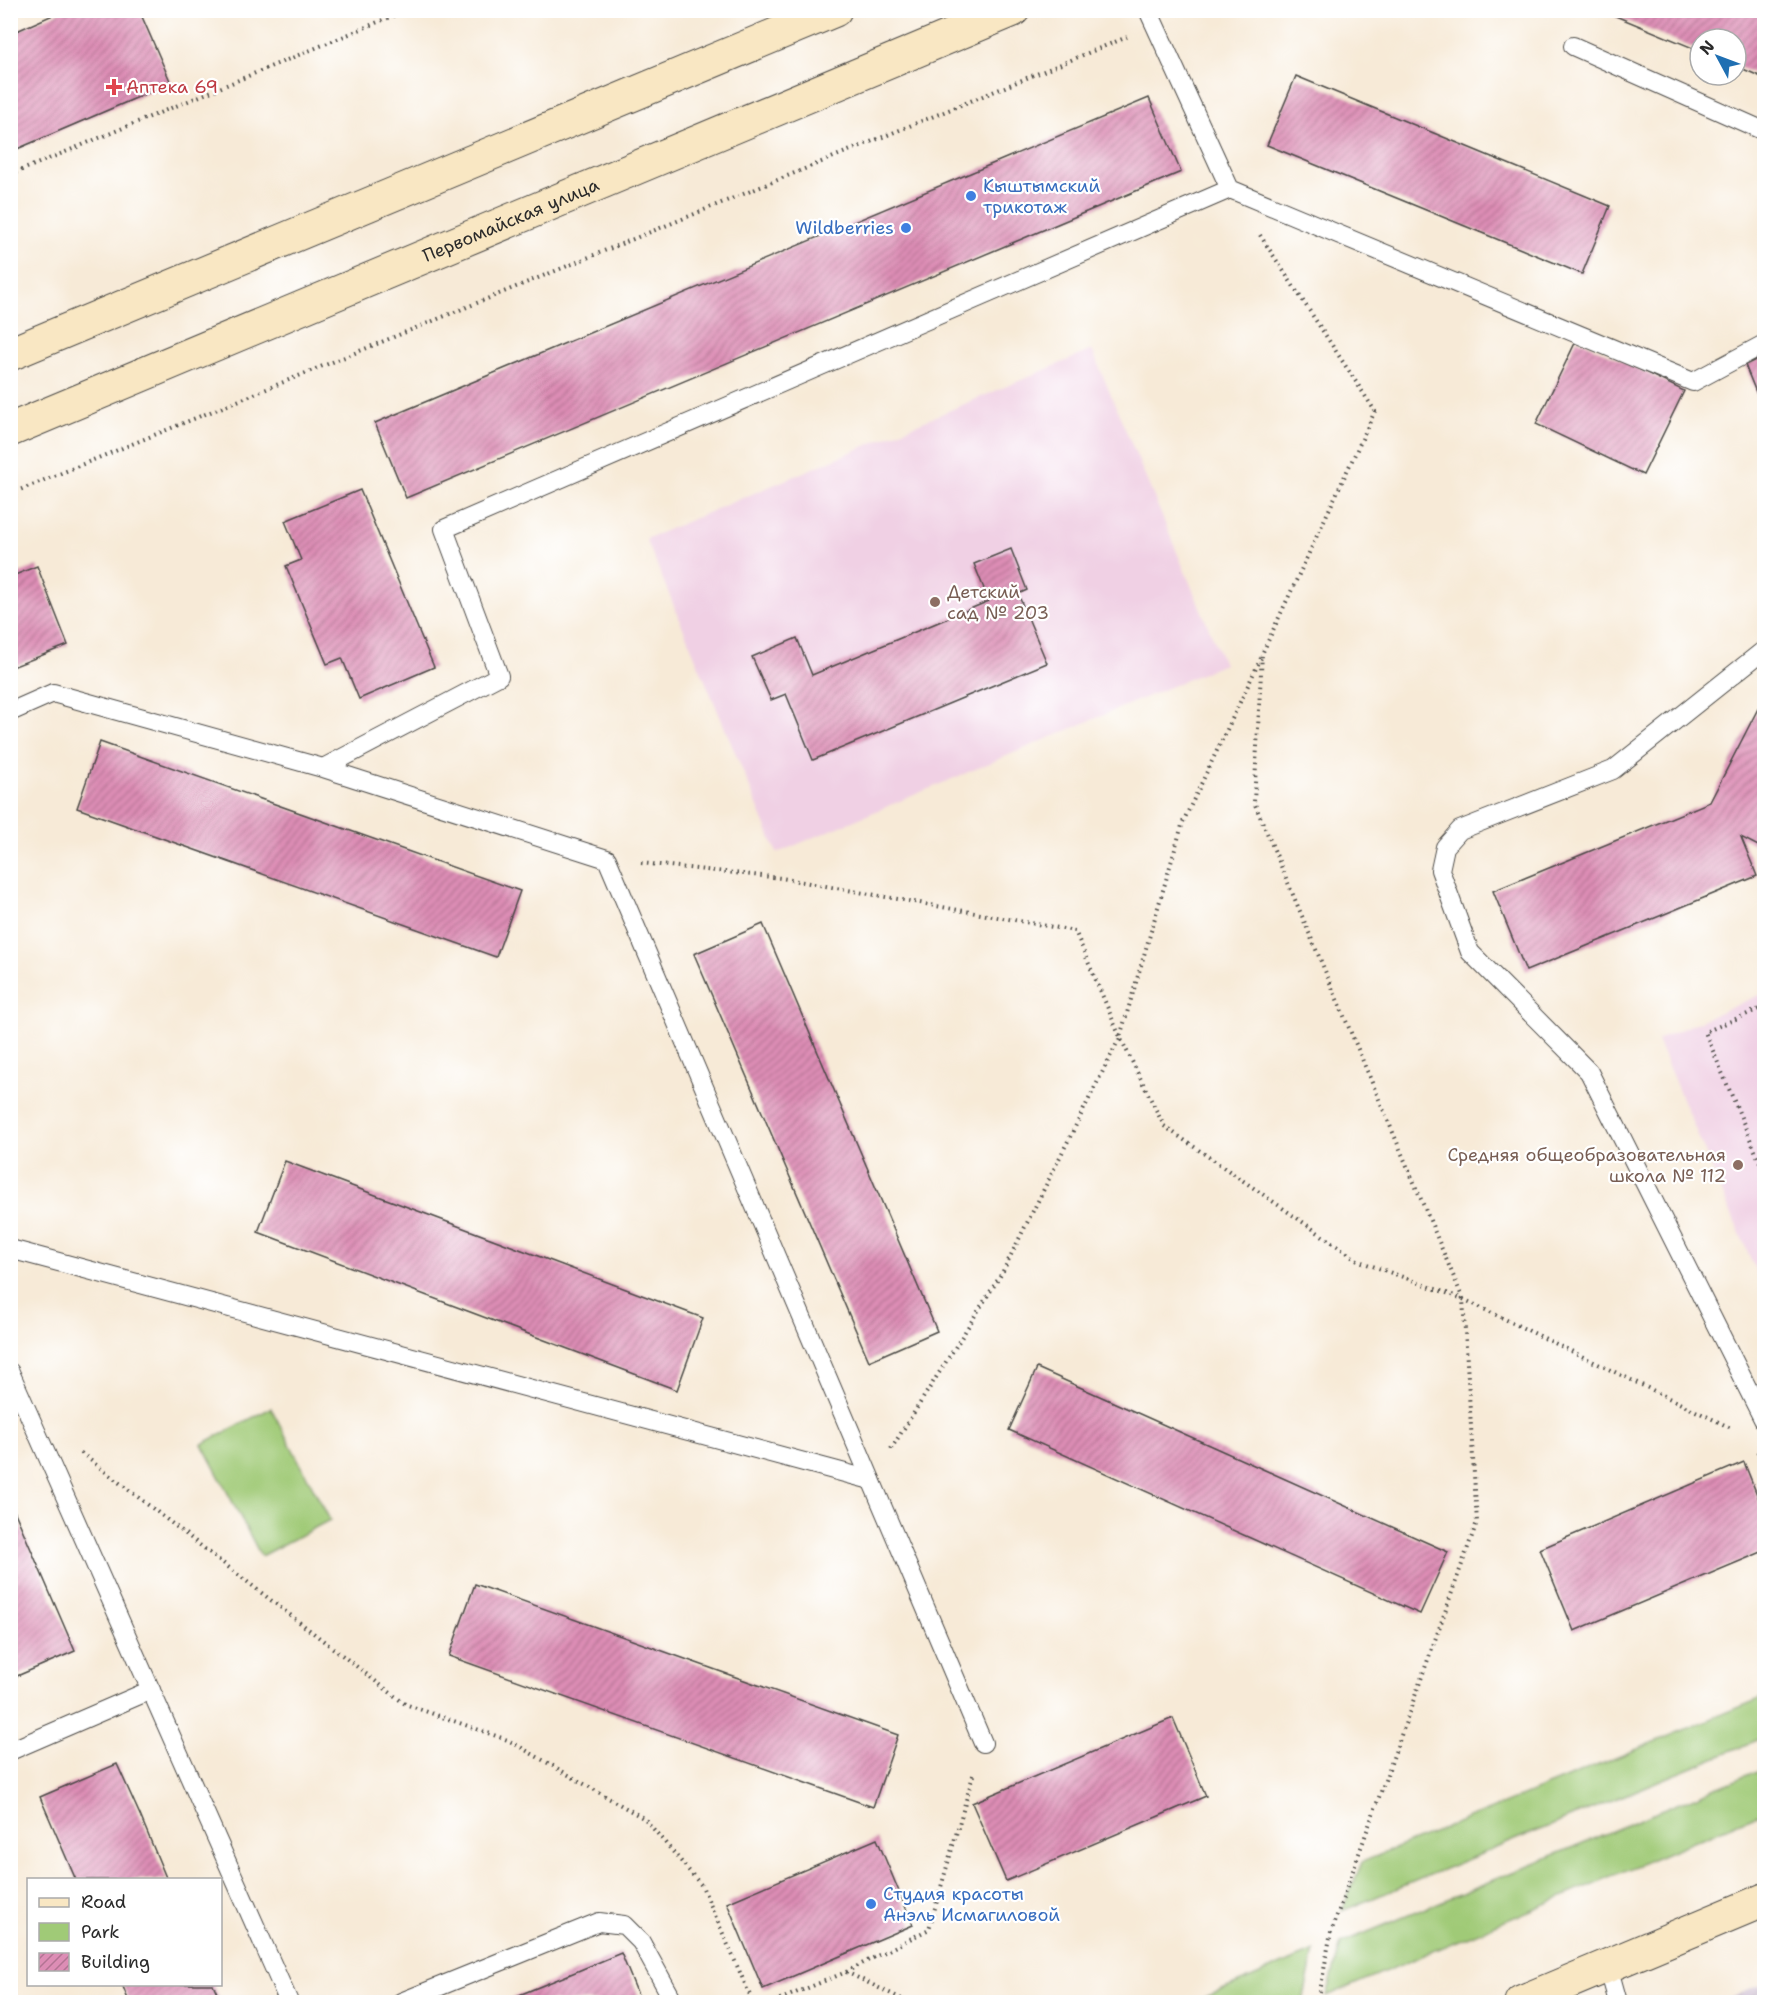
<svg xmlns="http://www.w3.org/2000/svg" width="1775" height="2013" viewBox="0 0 1775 2013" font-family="'Shantell Sans',sans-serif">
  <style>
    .built { fill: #f0d0e4 }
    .industrial { fill: url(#industrial-furrows) }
    .green { fill: #a0ca77; stroke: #667a51; stroke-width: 1.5 }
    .building { fill: url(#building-hatch) }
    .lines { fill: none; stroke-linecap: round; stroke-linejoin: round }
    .lane-casing { stroke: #4a4845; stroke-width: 20 }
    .secondary-casing { stroke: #4a4845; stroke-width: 35 }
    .path { stroke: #4a4845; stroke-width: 4; stroke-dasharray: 1.5 4.5; stroke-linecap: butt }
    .lane { stroke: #fff; stroke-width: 18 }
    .secondary { stroke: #f9e7c3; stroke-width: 33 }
    .health-dot { fill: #e0444e; stroke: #fff; stroke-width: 2 }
    .shop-dot { fill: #3f7fe0; stroke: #fff; stroke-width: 2 }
    .education-dot { fill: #8d6e63; stroke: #fff; stroke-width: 2 }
    .labels { text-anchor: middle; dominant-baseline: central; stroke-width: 4.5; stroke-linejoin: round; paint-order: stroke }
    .health-label { font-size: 18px; fill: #be3a42; stroke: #fff; text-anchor: start }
    .shop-label { font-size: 18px; fill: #366cbe; stroke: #fff; text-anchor: start }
    .street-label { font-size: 18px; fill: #2b2b2b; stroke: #fff }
    .education-label { font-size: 18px; fill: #785e54; stroke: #fff; text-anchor: start }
  </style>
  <defs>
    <pattern id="industrial-furrows" width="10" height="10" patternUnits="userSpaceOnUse" patternTransform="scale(1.5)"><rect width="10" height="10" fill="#cebed1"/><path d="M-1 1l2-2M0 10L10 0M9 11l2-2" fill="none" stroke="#b1a3b4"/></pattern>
    <pattern id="building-hatch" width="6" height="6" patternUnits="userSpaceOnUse" patternTransform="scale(1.5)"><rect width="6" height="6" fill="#dd8db5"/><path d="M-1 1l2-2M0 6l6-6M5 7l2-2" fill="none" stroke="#b37393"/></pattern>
  </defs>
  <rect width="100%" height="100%" fill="#fff"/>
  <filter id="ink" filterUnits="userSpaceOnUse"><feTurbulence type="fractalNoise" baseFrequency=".0167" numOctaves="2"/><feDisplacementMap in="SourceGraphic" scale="12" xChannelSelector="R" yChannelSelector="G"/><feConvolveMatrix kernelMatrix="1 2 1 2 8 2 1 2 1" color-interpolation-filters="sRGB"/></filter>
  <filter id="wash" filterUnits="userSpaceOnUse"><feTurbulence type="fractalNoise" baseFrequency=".008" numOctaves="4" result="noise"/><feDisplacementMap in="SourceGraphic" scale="24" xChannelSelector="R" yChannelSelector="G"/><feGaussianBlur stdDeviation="1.35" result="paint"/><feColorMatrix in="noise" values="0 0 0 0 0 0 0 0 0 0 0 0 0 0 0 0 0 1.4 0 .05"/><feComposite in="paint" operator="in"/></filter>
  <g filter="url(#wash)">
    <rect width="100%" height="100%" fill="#f7ead7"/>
    <!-- built -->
    <g class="built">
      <path d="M 1092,350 L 1224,664 L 777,853 L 646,539 Z"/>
      <path d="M 1764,993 L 1764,1290 L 1657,1040 Z"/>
    </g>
    <!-- industrial -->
    <path class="industrial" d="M 1764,1984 L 1764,2002 L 1720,2002 Z"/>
    <!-- green -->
    <g class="green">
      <path d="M 271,1408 L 330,1520 L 261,1556 L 202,1444 Z"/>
      <path d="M 1764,1697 L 1764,1738 L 1342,1911 L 1362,1862 Z"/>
      <path d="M 1764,1768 L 1764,1812 L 1327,1996 L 1341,1943 Z"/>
      <path d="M 1314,1951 L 1303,2002 L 1194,2002 Z"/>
    </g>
    <g id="blocks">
      <!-- building -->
      <g class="building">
        <path d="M 64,10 L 139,10 L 171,83 L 10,152 L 10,34 Z"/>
        <path d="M 1601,10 L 1764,10 L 1764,78 L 1736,66 L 1736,39 L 1700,39 L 1700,51 Z"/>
        <path d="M 1296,76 L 1610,206 L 1582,274 L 1267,145 Z"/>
        <path d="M 1149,98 L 1181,172 L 406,498 L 375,423 Z"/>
        <path d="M 1577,339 L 1684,391 L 1643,475 L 1536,424 Z"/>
        <path d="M 1764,356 L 1764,412 L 1745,365 Z"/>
        <path d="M 360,490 L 434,667 L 359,699 L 342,658 L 327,664 L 286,566 L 301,560 L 285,521 Z"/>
        <path d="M 1011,549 L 1027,590 L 1018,594 L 1047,663 L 813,760 L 786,694 L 771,700 L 752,657 L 797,638 L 812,675 L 989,601 L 974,564 Z"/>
        <path d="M 37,566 L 68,645 L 10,668 L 10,577 Z"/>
        <path d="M 1764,697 L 1764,849 L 1741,837 L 1757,876 L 1526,971 L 1493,891 L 1710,802 Z"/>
        <path d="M 100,742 L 520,891 L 496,957 L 77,808 Z"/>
        <path d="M 763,924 L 937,1331 L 869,1361 L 694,954 Z"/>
        <path d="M 285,1161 L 703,1318 L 677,1390 L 258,1232 Z"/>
        <path d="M 1037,1368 L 1448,1552 L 1420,1614 L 1009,1430 Z"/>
        <path d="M 1744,1462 L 1764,1512 L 1764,1551 L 1574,1631 L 1540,1549 Z"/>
        <path d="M 10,1501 L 75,1651 L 10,1679 Z"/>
        <path d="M 475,1584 L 898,1735 L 873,1807 L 449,1656 Z"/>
        <path d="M 1173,1718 L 1206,1796 L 1006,1881 L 972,1803 Z"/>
        <path d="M 117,1764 L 140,1815 L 167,1880 L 76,1880 L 40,1797 Z"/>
        <path d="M 877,1839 L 913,1925 L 763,1989 L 727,1903 Z"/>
        <path d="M 621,1953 L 641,2002 L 502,2002 L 573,1973 Z"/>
        <path d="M 122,1984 L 213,1984 L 221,2002 L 129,2002 Z"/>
      </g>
    </g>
  </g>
  <g filter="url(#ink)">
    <use href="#blocks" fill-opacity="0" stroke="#4a4845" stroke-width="1.5"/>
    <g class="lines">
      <!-- lane casing -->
      <g class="lane-casing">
        <g id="lane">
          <path d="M 1148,10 L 1230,189 L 1693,382 L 1764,344"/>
          <path d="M 1573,46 L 1764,131"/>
          <path d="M 1764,650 L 1613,770 L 1460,830 L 1445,847 L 1440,870 L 1470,952 L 1589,1072 L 1764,1421"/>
          <path d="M 10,712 L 53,693 L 323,768 L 499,676 L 444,529 L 1230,189"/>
          <path d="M 323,768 L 607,859 L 983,1743"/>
          <path d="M 10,1249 L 871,1480"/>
          <path d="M 10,1372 L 289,2002"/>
          <path d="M 10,1751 L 151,1690"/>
          <path d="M 1608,1966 L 1618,2002"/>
          <path d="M 401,2002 L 599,1922 L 624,1925 L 641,1942 L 674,2002"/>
        </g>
      </g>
      <!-- secondary casing -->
      <g class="secondary-casing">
        <g id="secondary">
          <path d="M 10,354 L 835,10"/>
          <path id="s1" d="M 10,430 L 1013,10"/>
          <path d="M 1521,2002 L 1764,1900"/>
        </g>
      </g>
      <!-- path -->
      <g class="path">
        <path d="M 10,175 L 407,10"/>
        <path d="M 1260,235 L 1375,411 L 1262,654 L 1254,802 L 1463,1299 L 1477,1522 L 1331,1932 L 1318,2002"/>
        <path d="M 10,494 L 1127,37"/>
        <path d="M 641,863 L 781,878 L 1075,931 L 1120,1037 L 1164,1126 L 1359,1261 L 1463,1299 L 1731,1428"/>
        <path d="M 1764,1007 L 1705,1032 L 1764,1172"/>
        <path d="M 891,1449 L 1002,1273 L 1120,1037 L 1183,822 L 1261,658"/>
        <path d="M 1757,1451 L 1764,1458"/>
        <path d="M 81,1453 L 405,1704 L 508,1740 L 645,1819 L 702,1886 L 753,2002"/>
        <path d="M 846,1972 L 929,1929 L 974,1772"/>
        <path d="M 774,2002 L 846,1972 L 908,2002"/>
      </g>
      <!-- lane -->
      <use href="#lane" class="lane"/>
      <!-- secondary -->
      <use href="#secondary" class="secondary"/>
    </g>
  </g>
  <!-- markers -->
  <path class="health-dot" d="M111 78h6v6h6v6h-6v6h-6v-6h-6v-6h6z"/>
  <g class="shop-dot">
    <circle cx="971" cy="196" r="6"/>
    <circle cx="906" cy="228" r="6"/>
    <circle cx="871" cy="1904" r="6"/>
  </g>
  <g class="education-dot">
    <circle cx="935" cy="602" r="6"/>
    <circle cx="1738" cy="1165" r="6"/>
  </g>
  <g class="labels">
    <!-- health labels -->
    <g class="health-label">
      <text x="126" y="87">Аптека 69</text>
    </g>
    <!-- shop labels -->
    <g class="shop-label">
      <text x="983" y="186">Кыштымский<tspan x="983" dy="21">трикотаж</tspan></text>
      <text x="894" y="228" text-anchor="end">Wildberries</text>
      <text x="883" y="1894">Студия красоты<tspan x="883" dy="21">Анэль Исмагиловой</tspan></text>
    </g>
    <!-- street labels -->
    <g class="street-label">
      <text stroke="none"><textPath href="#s1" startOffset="543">Первомайская улица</textPath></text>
    </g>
    <!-- education labels -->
    <g class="education-label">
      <text x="947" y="592">Детский<tspan x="947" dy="21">сад № 203</tspan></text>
      <text x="1726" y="1155" text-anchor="end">Средняя общеобразовательная<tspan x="1726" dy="21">школа № 112</tspan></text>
    </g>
  </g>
  <!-- margin -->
  <rect width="1775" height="2013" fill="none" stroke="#fff" stroke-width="36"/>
  <!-- legend -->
  <rect x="27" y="1878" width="195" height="108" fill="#ffffff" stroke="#aaaaaa" stroke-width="1.5"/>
  <rect x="39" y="1898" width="30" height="9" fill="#f9e7c3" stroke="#aaaaaa" stroke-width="1.5"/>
  <text x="81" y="1908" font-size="18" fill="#2b2b2b">Road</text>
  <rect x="39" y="1923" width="30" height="18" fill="#a0ca77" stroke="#aaaaaa" stroke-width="1.5"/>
  <text x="81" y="1938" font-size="18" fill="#2b2b2b">Park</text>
  <rect x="39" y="1953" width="30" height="18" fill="url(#building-hatch)" stroke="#aaaaaa" stroke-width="1.5"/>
  <text x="81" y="1968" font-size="18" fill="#2b2b2b">Building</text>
  <!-- north arrow -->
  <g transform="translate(1718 57) rotate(311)"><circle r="28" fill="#ffffff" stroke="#aaaaaa" stroke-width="1.5"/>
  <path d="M0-4.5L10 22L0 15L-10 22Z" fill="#1f6fb2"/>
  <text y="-9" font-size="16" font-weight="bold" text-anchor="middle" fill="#2b2b2b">N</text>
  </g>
</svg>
